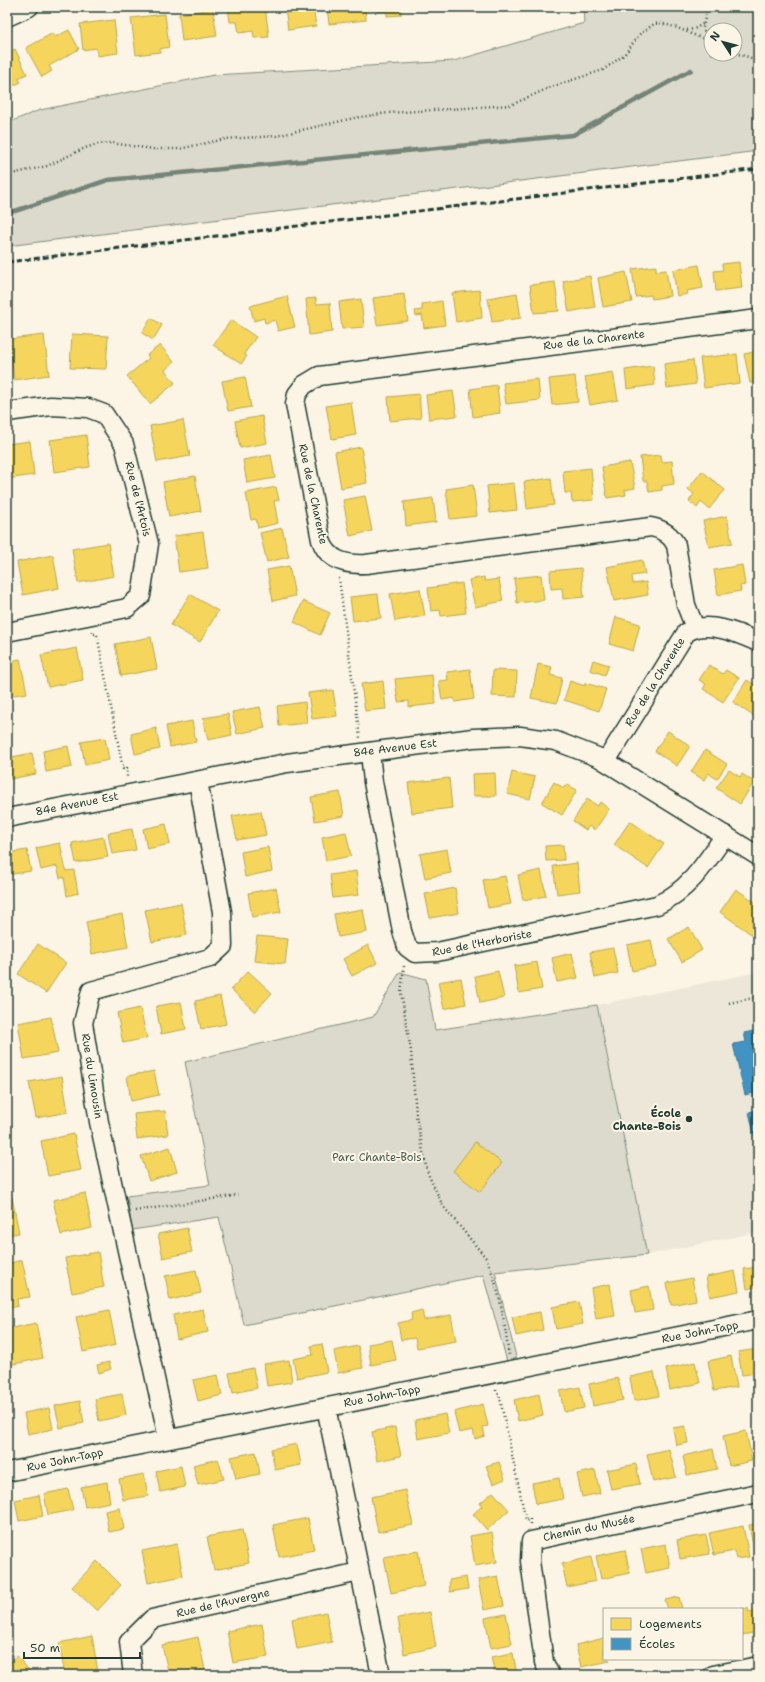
<svg xmlns="http://www.w3.org/2000/svg" width="765" height="1682" viewBox="0 0 765 1682" font-family="'Shantell Sans',sans-serif">
  <style>
    .built { fill: #ece7d8 }
    .green { fill: #dcdacc; stroke: #7e8c80; fill-rule: evenodd }
    .homes { fill: #f6d55c; stroke: #b6a750 }
    .schools { fill: #4393c3; stroke: #387998 }
    .lines { fill: none; stroke-linecap: round; stroke-linejoin: round }
    .stream { stroke: #758479; stroke-width: 4.5 }
    .street-casing { stroke: #1f3d34; stroke-width: 21 }
    .path { stroke: #1f3d34; stroke-width: 2.5; stroke-dasharray: 1 3; stroke-linecap: butt }
    .street { stroke: #fcf5e5; stroke-width: 18 }
    .rail { stroke: #1f3d34; stroke-width: 3; stroke-dasharray: 6 3; stroke-linecap: butt }
    .poi-dot { fill: #1f3d34; stroke: #fcf5e5; stroke-width: 1.5 }
    .labels { text-anchor: middle; dominant-baseline: central; stroke-width: 4; stroke-linejoin: round; paint-order: stroke }
    .street-label { font-size: 11px; fill: #1f3d34; stroke: #fcf5e5 }
    .poi-label { font-size: 11px; font-weight: bold; fill: #1f3d34; stroke: #fcf5e5; text-anchor: end }
    .park-label { font-size: 11px; fill: #455c52; stroke: #fcf5e5 }
  </style>
  <rect width="100%" height="100%" fill="#fcf5e5"/>
  <filter id="ink" filterUnits="userSpaceOnUse"><feTurbulence type="fractalNoise" baseFrequency=".025" numOctaves="2"/><feDisplacementMap in="SourceGraphic" scale="8" xChannelSelector="R" yChannelSelector="G"/><feConvolveMatrix kernelMatrix="1 2 1 2 8 2 1 2 1" color-interpolation-filters="sRGB"/></filter>
  <g filter="url(#ink)">
    <!-- built -->
    <path class="built" d="M 758,972 L 758,1232 L 647,1255 L 597,1005 Z"/>
    <!-- green -->
    <g class="green">
      <path d="M 583,7 L 758,7 L 758,151 L 7,246 L 7,123 L 40,110 L 214,75 L 454,61 L 584,23 ZM 711,30 L 735,30 L 735,54 L 711,54 Z"/>
      <path d="M 400,972 L 426,979 L 435,1030 L 597,1005 L 647,1255 L 495,1272 L 518,1365 L 508,1365 L 483,1275 L 244,1325 L 219,1217 L 132,1230 L 127,1196 L 210,1185 L 185,1062 L 373,1017 Z"/>
    </g>
    <!-- homes -->
    <g class="homes">
      <path d="M 228,7 L 265,7 L 269,37 L 254,38 L 253,31 L 239,33 L 237,22 L 230,22 Z"/>
      <path d="M 285,7 L 313,7 L 316,26 L 288,30 Z"/>
      <path d="M 327,7 L 365,7 L 366,20 L 329,24 Z"/>
      <path d="M 376,7 L 401,7 L 401,15 L 387,16 L 387,11 L 377,12 Z"/>
      <path d="M 426,7 L 453,7 L 453,8 L 426,11 Z"/>
      <path d="M 213,9 L 217,36 L 182,41 L 179,14 Z"/>
      <path d="M 165,14 L 169,47 L 160,49 L 160,52 L 136,55 L 131,18 Z"/>
      <path d="M 114,20 L 118,53 L 97,56 L 96,48 L 83,50 L 80,24 Z"/>
      <path d="M 69,30 L 79,49 L 49,66 L 52,71 L 42,77 L 26,48 L 53,33 L 55,37 Z"/>
      <path d="M 15,49 L 27,74 L 18,78 L 21,82 L 7,89 L 7,53 Z"/>
      <path d="M 739,262 L 742,288 L 716,291 L 714,271 L 723,270 L 722,264 Z"/>
      <path d="M 699,265 L 703,288 L 687,291 L 688,294 L 677,296 L 673,270 Z"/>
      <path d="M 656,266 L 656,271 L 666,270 L 670,296 L 652,299 L 651,295 L 636,297 L 632,269 Z"/>
      <path d="M 626,272 L 632,302 L 603,307 L 598,278 Z"/>
      <path d="M 590,276 L 595,307 L 569,312 L 563,281 Z"/>
      <path d="M 555,282 L 559,311 L 534,313 L 530,285 Z"/>
      <path d="M 480,290 L 482,318 L 456,322 L 452,293 Z"/>
      <path d="M 517,293 L 521,318 L 492,322 L 488,298 Z"/>
      <path d="M 404,294 L 408,321 L 377,325 L 373,298 Z"/>
      <path d="M 287,296 L 295,327 L 278,331 L 275,320 L 265,323 L 264,318 L 254,321 L 250,306 Z"/>
      <path d="M 316,298 L 316,304 L 330,303 L 332,332 L 309,335 L 306,299 Z"/>
      <path d="M 361,299 L 364,327 L 342,329 L 339,302 Z"/>
      <path d="M 442,301 L 445,325 L 424,328 L 422,315 L 416,316 L 415,311 L 422,310 L 422,304 Z"/>
      <path d="M 151,318 L 162,325 L 153,340 L 142,333 Z"/>
      <path d="M 231,320 L 256,337 L 244,354 L 247,356 L 241,364 L 213,345 Z"/>
      <path d="M 72,334 L 108,336 L 106,369 L 70,368 Z"/>
      <path d="M 44,335 L 49,375 L 14,380 L 9,339 Z"/>
      <path d="M 160,345 L 174,362 L 165,370 L 175,383 L 150,404 L 127,376 L 149,358 L 147,355 Z"/>
      <path d="M 758,351 L 758,382 L 750,383 L 744,354 Z"/>
      <path d="M 737,354 L 740,383 L 704,388 L 700,358 Z"/>
      <path d="M 693,360 L 696,384 L 667,388 L 664,364 Z"/>
      <path d="M 653,366 L 655,385 L 627,389 L 625,370 Z"/>
      <path d="M 613,372 L 618,400 L 590,405 L 585,377 Z"/>
      <path d="M 575,376 L 578,402 L 552,405 L 549,379 Z"/>
      <path d="M 245,377 L 251,407 L 228,411 L 222,381 Z"/>
      <path d="M 538,379 L 540,400 L 506,404 L 503,383 Z"/>
      <path d="M 497,385 L 500,413 L 473,417 L 470,389 Z"/>
      <path d="M 453,391 L 457,416 L 429,419 L 426,395 Z"/>
      <path d="M 419,394 L 421,418 L 390,421 L 388,397 Z"/>
      <path d="M 351,402 L 356,435 L 332,439 L 326,406 Z"/>
      <path d="M 262,416 L 267,443 L 240,448 L 235,421 Z"/>
      <path d="M 183,420 L 190,456 L 157,462 L 150,426 Z"/>
      <path d="M 86,435 L 90,467 L 54,472 L 50,440 Z"/>
      <path d="M 30,441 L 34,475 L 7,479 L 7,444 Z"/>
      <path d="M 361,447 L 367,483 L 341,488 L 335,452 Z"/>
      <path d="M 271,455 L 275,478 L 247,483 L 243,460 Z"/>
      <path d="M 661,455 L 662,462 L 672,461 L 674,484 L 662,486 L 662,490 L 649,492 L 647,481 L 643,481 L 640,457 Z"/>
      <path d="M 630,462 L 635,488 L 625,490 L 626,495 L 607,498 L 602,467 Z"/>
      <path d="M 591,468 L 594,500 L 572,502 L 571,493 L 565,493 L 563,471 Z"/>
      <path d="M 702,471 L 725,490 L 709,509 L 701,502 L 697,508 L 689,501 L 694,494 L 688,489 Z"/>
      <path d="M 195,476 L 201,511 L 169,517 L 163,482 Z"/>
      <path d="M 551,478 L 554,505 L 527,509 L 524,482 Z"/>
      <path d="M 514,483 L 517,510 L 490,513 L 487,486 Z"/>
      <path d="M 473,485 L 477,516 L 450,519 L 446,489 Z"/>
      <path d="M 276,487 L 279,500 L 274,501 L 278,523 L 258,528 L 256,519 L 251,520 L 246,493 Z"/>
      <path d="M 365,496 L 372,531 L 350,536 L 343,500 Z"/>
      <path d="M 433,498 L 436,522 L 406,526 L 404,502 Z"/>
      <path d="M 727,516 L 732,543 L 709,547 L 703,521 Z"/>
      <path d="M 282,528 L 289,557 L 267,562 L 260,533 Z"/>
      <path d="M 203,532 L 208,568 L 179,572 L 174,536 Z"/>
      <path d="M 108,543 L 114,576 L 78,583 L 72,549 Z"/>
      <path d="M 53,555 L 59,588 L 23,595 L 17,562 Z"/>
      <path d="M 642,560 L 645,574 L 632,576 L 633,584 L 646,582 L 648,595 L 614,601 L 607,567 Z"/>
      <path d="M 742,565 L 745,585 L 740,586 L 741,591 L 718,595 L 714,570 Z"/>
      <path d="M 289,566 L 295,596 L 273,601 L 267,570 Z"/>
      <path d="M 581,568 L 584,597 L 563,599 L 562,588 L 551,589 L 550,571 Z"/>
      <path d="M 541,575 L 544,600 L 517,603 L 514,578 Z"/>
      <path d="M 484,577 L 485,581 L 499,579 L 503,601 L 475,607 L 469,580 Z"/>
      <path d="M 462,583 L 466,613 L 441,616 L 440,610 L 431,611 L 428,588 Z"/>
      <path d="M 420,589 L 425,616 L 395,621 L 390,594 Z"/>
      <path d="M 190,594 L 218,611 L 200,642 L 171,625 Z"/>
      <path d="M 378,594 L 381,618 L 353,621 L 350,597 Z"/>
      <path d="M 303,601 L 330,613 L 320,635 L 294,622 Z"/>
      <path d="M 616,617 L 640,624 L 633,651 L 609,644 Z"/>
      <path d="M 151,637 L 157,669 L 121,676 L 115,644 Z"/>
      <path d="M 77,648 L 83,680 L 48,687 L 41,655 Z"/>
      <path d="M 20,659 L 27,693 L 7,696 L 7,662 Z"/>
      <path d="M 593,660 L 609,665 L 605,675 L 590,670 Z"/>
      <path d="M 538,664 L 552,667 L 550,675 L 562,678 L 557,703 L 531,698 Z"/>
      <path d="M 709,665 L 723,674 L 726,670 L 739,678 L 723,702 L 703,689 L 706,684 L 699,680 Z"/>
      <path d="M 470,669 L 474,699 L 455,702 L 454,698 L 442,700 L 439,681 L 448,680 L 447,672 Z"/>
      <path d="M 493,670 L 517,671 L 516,697 L 492,696 Z"/>
      <path d="M 432,675 L 436,704 L 409,707 L 409,701 L 398,702 L 395,679 Z"/>
      <path d="M 747,680 L 758,687 L 758,708 L 753,716 L 733,702 Z"/>
      <path d="M 383,681 L 386,709 L 365,711 L 361,684 Z"/>
      <path d="M 570,681 L 585,686 L 585,683 L 606,689 L 599,711 L 564,700 Z"/>
      <path d="M 333,690 L 337,716 L 312,719 L 308,693 Z"/>
      <path d="M 305,702 L 307,723 L 279,726 L 277,706 Z"/>
      <path d="M 260,707 L 265,728 L 237,734 L 232,712 Z"/>
      <path d="M 228,714 L 232,735 L 208,740 L 203,718 Z"/>
      <path d="M 192,721 L 196,742 L 170,747 L 166,726 Z"/>
      <path d="M 156,728 L 160,749 L 135,754 L 131,734 Z"/>
      <path d="M 668,731 L 690,746 L 677,766 L 655,751 Z"/>
      <path d="M 105,738 L 109,760 L 85,765 L 81,742 Z"/>
      <path d="M 68,746 L 72,767 L 46,772 L 43,751 Z"/>
      <path d="M 705,750 L 727,764 L 717,779 L 708,773 L 704,780 L 691,772 Z"/>
      <path d="M 32,753 L 36,774 L 10,779 L 7,758 Z"/>
      <path d="M 729,770 L 740,777 L 742,774 L 754,782 L 740,804 L 716,788 Z"/>
      <path d="M 512,772 L 535,777 L 530,799 L 507,794 Z"/>
      <path d="M 495,773 L 496,796 L 473,796 L 472,774 Z"/>
      <path d="M 449,778 L 452,808 L 412,813 L 408,783 Z"/>
      <path d="M 554,782 L 564,788 L 566,784 L 577,790 L 562,815 L 542,803 Z"/>
      <path d="M 340,792 L 344,816 L 315,821 L 311,797 Z"/>
      <path d="M 587,799 L 598,806 L 600,802 L 609,809 L 595,830 L 589,826 L 586,830 L 573,821 Z"/>
      <path d="M 261,811 L 266,835 L 237,840 L 232,816 Z"/>
      <path d="M 630,821 L 664,844 L 648,868 L 614,845 Z"/>
      <path d="M 166,824 L 170,844 L 147,849 L 143,829 Z"/>
      <path d="M 132,829 L 136,850 L 112,854 L 108,833 Z"/>
      <path d="M 346,832 L 351,856 L 326,861 L 322,837 Z"/>
      <path d="M 104,837 L 108,857 L 76,863 L 72,843 Z"/>
      <path d="M 60,843 L 66,871 L 74,870 L 78,893 L 67,896 L 64,877 L 60,878 L 57,866 L 41,870 L 36,848 Z"/>
      <path d="M 563,845 L 564,860 L 546,861 L 545,846 Z"/>
      <path d="M 268,847 L 272,871 L 245,877 L 241,852 Z"/>
      <path d="M 447,849 L 451,873 L 425,878 L 420,854 Z"/>
      <path d="M 27,850 L 31,871 L 7,875 L 7,853 Z"/>
      <path d="M 577,863 L 580,891 L 557,894 L 553,866 Z"/>
      <path d="M 541,870 L 546,896 L 523,900 L 518,875 Z"/>
      <path d="M 356,871 L 359,895 L 333,898 L 330,875 Z"/>
      <path d="M 505,876 L 511,904 L 488,908 L 483,880 Z"/>
      <path d="M 276,888 L 281,912 L 252,917 L 248,893 Z"/>
      <path d="M 455,888 L 459,913 L 430,918 L 425,894 Z"/>
      <path d="M 736,889 L 758,904 L 758,930 L 754,936 L 720,912 Z"/>
      <path d="M 181,903 L 187,935 L 152,942 L 145,910 Z"/>
      <path d="M 363,909 L 367,932 L 338,937 L 334,914 Z"/>
      <path d="M 122,914 L 128,947 L 92,954 L 86,922 Z"/>
      <path d="M 689,927 L 702,950 L 682,962 L 668,939 Z"/>
      <path d="M 257,936 L 288,939 L 285,964 L 254,961 Z"/>
      <path d="M 651,940 L 656,966 L 632,971 L 627,945 Z"/>
      <path d="M 38,944 L 66,963 L 46,993 L 18,974 Z"/>
      <path d="M 368,945 L 377,963 L 352,976 L 343,959 Z"/>
      <path d="M 613,948 L 618,973 L 595,978 L 590,952 Z"/>
      <path d="M 572,953 L 578,978 L 557,982 L 552,958 Z"/>
      <path d="M 537,962 L 542,989 L 519,993 L 514,966 Z"/>
      <path d="M 248,971 L 272,993 L 255,1012 L 231,989 Z"/>
      <path d="M 498,971 L 504,998 L 480,1003 L 475,976 Z"/>
      <path d="M 461,978 L 466,1004 L 444,1009 L 438,982 Z"/>
      <path d="M 220,996 L 226,1024 L 201,1029 L 195,1001 Z"/>
      <path d="M 181,1002 L 186,1029 L 161,1034 L 156,1006 Z"/>
      <path d="M 140,1008 L 147,1038 L 123,1043 L 117,1013 Z"/>
      <path d="M 51,1017 L 58,1053 L 24,1059 L 18,1023 Z"/>
      <path d="M 154,1071 L 159,1095 L 131,1101 L 127,1076 Z"/>
      <path d="M 62,1076 L 68,1112 L 36,1118 L 29,1082 Z"/>
      <path d="M 165,1111 L 168,1135 L 137,1139 L 134,1114 Z"/>
      <path d="M 74,1134 L 81,1170 L 48,1176 L 41,1141 Z"/>
      <path d="M 475,1142 L 502,1163 L 480,1192 L 453,1171 Z"/>
      <path d="M 170,1147 L 177,1172 L 149,1181 L 141,1156 Z"/>
      <path d="M 85,1193 L 92,1228 L 61,1235 L 53,1200 Z"/>
      <path d="M 12,1197 L 19,1233 L 7,1235 L 7,1198 Z"/>
      <path d="M 187,1228 L 192,1252 L 163,1258 L 158,1234 Z"/>
      <path d="M 98,1252 L 104,1287 L 72,1293 L 65,1258 Z"/>
      <path d="M 22,1260 L 30,1297 L 17,1299 L 18,1306 L 7,1309 L 7,1264 Z"/>
      <path d="M 758,1267 L 758,1286 L 747,1289 L 744,1269 Z"/>
      <path d="M 196,1270 L 201,1293 L 170,1300 L 165,1276 Z"/>
      <path d="M 735,1271 L 739,1291 L 710,1297 L 706,1277 Z"/>
      <path d="M 692,1278 L 696,1300 L 671,1305 L 667,1283 Z"/>
      <path d="M 610,1284 L 615,1316 L 596,1319 L 591,1288 Z"/>
      <path d="M 649,1286 L 653,1310 L 635,1313 L 631,1290 Z"/>
      <path d="M 579,1302 L 583,1324 L 556,1329 L 552,1307 Z"/>
      <path d="M 203,1309 L 208,1332 L 177,1339 L 173,1315 Z"/>
      <path d="M 109,1310 L 116,1345 L 83,1352 L 76,1317 Z"/>
      <path d="M 422,1310 L 424,1320 L 451,1315 L 456,1341 L 417,1348 L 415,1338 L 401,1340 L 398,1323 L 412,1320 L 411,1313 Z"/>
      <path d="M 540,1312 L 543,1330 L 516,1336 L 512,1317 Z"/>
      <path d="M 36,1323 L 43,1358 L 9,1365 L 7,1355 L 7,1329 Z"/>
      <path d="M 392,1340 L 396,1360 L 371,1365 L 368,1344 Z"/>
      <path d="M 322,1344 L 327,1372 L 297,1378 L 293,1359 L 313,1355 L 311,1346 Z"/>
      <path d="M 358,1346 L 363,1368 L 338,1373 L 334,1351 Z"/>
      <path d="M 758,1349 L 758,1365 L 756,1365 L 757,1373 L 742,1375 L 738,1352 Z"/>
      <path d="M 731,1356 L 737,1387 L 714,1391 L 708,1361 Z"/>
      <path d="M 289,1360 L 292,1382 L 267,1386 L 264,1364 Z"/>
      <path d="M 109,1362 L 111,1369 L 99,1373 L 97,1365 Z"/>
      <path d="M 695,1362 L 700,1383 L 670,1390 L 666,1369 Z"/>
      <path d="M 253,1368 L 257,1388 L 233,1393 L 229,1373 Z"/>
      <path d="M 654,1372 L 659,1396 L 634,1401 L 630,1377 Z"/>
      <path d="M 218,1375 L 222,1395 L 198,1401 L 193,1380 Z"/>
      <path d="M 618,1378 L 623,1400 L 593,1406 L 589,1384 Z"/>
      <path d="M 580,1387 L 584,1408 L 564,1412 L 560,1391 Z"/>
      <path d="M 122,1394 L 126,1415 L 99,1421 L 95,1399 Z"/>
      <path d="M 539,1394 L 543,1415 L 518,1421 L 514,1400 Z"/>
      <path d="M 80,1401 L 84,1423 L 60,1428 L 55,1406 Z"/>
      <path d="M 483,1404 L 488,1426 L 483,1427 L 485,1436 L 475,1439 L 473,1430 L 459,1433 L 454,1412 Z"/>
      <path d="M 49,1408 L 53,1429 L 28,1434 L 24,1413 Z"/>
      <path d="M 445,1414 L 449,1433 L 418,1439 L 415,1420 Z"/>
      <path d="M 685,1426 L 688,1443 L 676,1445 L 673,1428 Z"/>
      <path d="M 395,1427 L 401,1456 L 377,1461 L 372,1432 Z"/>
      <path d="M 746,1431 L 752,1461 L 729,1466 L 723,1436 Z"/>
      <path d="M 297,1444 L 301,1465 L 275,1470 L 271,1449 Z"/>
      <path d="M 669,1449 L 676,1477 L 653,1482 L 647,1454 Z"/>
      <path d="M 713,1449 L 717,1469 L 687,1475 L 683,1456 Z"/>
      <path d="M 256,1452 L 260,1474 L 236,1479 L 231,1457 Z"/>
      <path d="M 218,1459 L 224,1479 L 198,1485 L 193,1465 Z"/>
      <path d="M 499,1462 L 505,1479 L 493,1484 L 486,1466 Z"/>
      <path d="M 636,1464 L 640,1484 L 611,1489 L 607,1470 Z"/>
      <path d="M 181,1466 L 185,1487 L 160,1492 L 156,1471 Z"/>
      <path d="M 595,1470 L 600,1493 L 582,1497 L 577,1474 Z"/>
      <path d="M 144,1474 L 148,1496 L 123,1500 L 119,1479 Z"/>
      <path d="M 559,1478 L 563,1499 L 536,1504 L 532,1483 Z"/>
      <path d="M 107,1482 L 110,1502 L 85,1507 L 81,1487 Z"/>
      <path d="M 68,1489 L 73,1510 L 48,1515 L 44,1494 Z"/>
      <path d="M 405,1490 L 413,1525 L 378,1532 L 371,1497 Z"/>
      <path d="M 493,1492 L 509,1510 L 487,1530 L 473,1514 L 482,1506 L 480,1503 Z"/>
      <path d="M 39,1495 L 43,1516 L 19,1521 L 15,1500 Z"/>
      <path d="M 120,1508 L 124,1529 L 109,1532 L 105,1511 Z"/>
      <path d="M 308,1518 L 314,1550 L 279,1557 L 273,1525 Z"/>
      <path d="M 758,1524 L 758,1551 L 754,1551 L 749,1525 Z"/>
      <path d="M 743,1526 L 749,1557 L 737,1559 L 735,1551 L 714,1555 L 709,1533 Z"/>
      <path d="M 242,1530 L 249,1563 L 214,1570 L 207,1537 Z"/>
      <path d="M 492,1532 L 497,1562 L 475,1566 L 470,1536 Z"/>
      <path d="M 706,1535 L 710,1554 L 680,1559 L 677,1540 Z"/>
      <path d="M 177,1544 L 183,1576 L 148,1583 L 142,1551 Z"/>
      <path d="M 666,1544 L 670,1568 L 646,1573 L 641,1549 Z"/>
      <path d="M 625,1550 L 630,1573 L 601,1579 L 596,1556 Z"/>
      <path d="M 418,1551 L 424,1586 L 391,1593 L 384,1557 Z"/>
      <path d="M 591,1557 L 596,1581 L 567,1587 L 562,1564 Z"/>
      <path d="M 97,1561 L 121,1585 L 97,1611 L 72,1587 Z"/>
      <path d="M 498,1576 L 504,1606 L 484,1610 L 478,1580 Z"/>
      <path d="M 466,1577 L 468,1589 L 450,1592 L 449,1580 Z"/>
      <path d="M 679,1597 L 682,1609 L 668,1609 L 665,1600 Z"/>
      <path d="M 748,1608 L 749,1612 L 758,1610 L 758,1632 L 742,1635 L 742,1609 L 740,1609 Z"/>
      <path d="M 326,1612 L 332,1642 L 297,1649 L 292,1619 Z"/>
      <path d="M 430,1612 L 436,1647 L 404,1654 L 398,1618 Z"/>
      <path d="M 506,1614 L 512,1644 L 491,1648 L 485,1618 Z"/>
      <path d="M 262,1624 L 268,1657 L 233,1663 L 227,1631 Z"/>
      <path d="M 92,1636 L 98,1672 L 80,1675 L 65,1675 L 59,1643 Z"/>
      <path d="M 198,1637 L 205,1670 L 179,1675 L 169,1675 L 162,1645 Z"/>
      <path d="M 604,1638 L 604,1659 L 609,1659 L 610,1661 L 581,1667 L 576,1645 Z"/>
      <path d="M 513,1653 L 517,1675 L 495,1675 L 491,1657 Z"/>
      <path d="M 17,1656 L 33,1675 L 7,1675 L 7,1665 Z"/>
    </g>
    <!-- schools -->
    <path class="schools" d="M 758,1030 L 758,1151 L 749,1112 L 757,1110 L 753,1093 L 745,1095 L 733,1044 L 746,1042 L 744,1033 Z"/>
    <g class="lines">
      <!-- stream -->
      <g class="stream">
        <path d="M 755,39 L 758,37"/>
        <path d="M 7,211 L 15,211 L 108,180 L 573,135 L 691,70"/>
      </g>
      <!-- street casing -->
      <g class="street-casing">
        <g id="street">
          <path d="M 7,17 L 29,7"/>
          <path d="M 7,412 L 51,406 L 88,408 L 104,414 L 124,444 L 149,544 L 141,596 L 127,608 L 7,632"/>
          <path d="M 695,628 L 686,605 L 676,545 C 671,535 662,529 651,527 L 366,564 C 346,565 328,561 321,540 L 295,404 L 297,394 L 304,385 L 319,376 L 758,319"/>
          <path d="M 370,752 L 373,782 L 402,931 L 407,947 L 415,953 L 437,952 L 657,905 C 689,890 705,864 725,835"/>
          <path d="M 606,761 L 686,633 C 705,619 738,633 758,642"/>
          <path d="M 7,818 L 287,763 L 473,738 L 520,736 L 556,741 L 600,758 L 758,856"/>
          <path d="M 326,1407 L 381,1675"/>
          <path d="M 168,1438 L 99,1122 L 83,1023 L 91,991 L 210,958 L 223,946 L 222,912 L 198,781"/>
          <path d="M 7,1472 L 758,1320"/>
          <path d="M 133,1675 L 129,1642 L 152,1619 L 359,1572"/>
          <path d="M 550,1675 L 544,1662 L 530,1561 L 531,1541 L 758,1493"/>
          <path d="M 713,1675 L 758,1666"/>
        </g>
      </g>
      <!-- path -->
      <g class="path">
        <path d="M 707,7 L 703,28 L 708,40"/>
        <path d="M 687,30 L 694,29 L 703,24"/>
        <path d="M 735,53 L 758,60"/>
        <path d="M 7,175 L 47,166 L 85,148 L 98,144 L 111,143 L 153,149 L 179,149 L 225,139 L 276,136 L 354,118 L 388,113 L 511,105 L 551,87 L 603,70 L 624,55 L 640,34 L 654,24 L 660,23 L 675,27 L 711,42"/>
        <path d="M 339,578 L 360,738"/>
        <path d="M 93,631 L 93,634 L 97,634 L 123,769 L 127,768 L 127,777"/>
        <path d="M 404,966 L 401,992 L 411,1051 L 416,1115 L 425,1162 L 429,1176 L 443,1206 L 486,1258 C 500,1288 504,1322 509,1355"/>
        <path d="M 729,1003 L 758,997"/>
        <path d="M 135,1211 L 238,1195"/>
        <path d="M 496,1390 L 496,1392 L 499,1394 L 526,1521 L 530,1519 L 530,1524"/>
      </g>
      <!-- street -->
      <use href="#street" class="street"/>
      <!-- rail -->
      <path class="rail" d="M 7,262 L 758,169"/>
    </g>
  </g>
  <!-- markers -->
  <circle class="poi-dot" cx="689" cy="1119" r="4"/>
  <g class="labels">
    <!-- street labels -->
    <g class="street-label">
      <text transform="translate(594 340) rotate(-7)">Rue de la Charente</text>
      <text transform="translate(313 494) rotate(78)">Rue de la Charente</text>
      <text transform="translate(138 499) rotate(76)">Rue de l'Artois</text>
      <text transform="translate(655 682) rotate(-58)">Rue de la Charente</text>
      <text transform="translate(395 748) rotate(-7)">84e Avenue Est</text>
      <text transform="translate(77 804) rotate(-11)">84e Avenue Est</text>
      <text transform="translate(482 943) rotate(-11)">Rue de l'Herboriste</text>
      <text transform="translate(92 1076) rotate(81)">Rue du Limousin</text>
      <text transform="translate(700 1332) rotate(-11)">Rue John-Tapp</text>
      <text transform="translate(382 1396) rotate(-11)">Rue John-Tapp</text>
      <text transform="translate(65 1460) rotate(-12)">Rue John-Tapp</text>
      <text transform="translate(589 1528) rotate(-12)">Chemin du Musée</text>
      <text transform="translate(223 1603) rotate(-13)">Rue de l'Auvergne</text>
    </g>
    <!-- poi labels -->
    <g class="poi-label">
      <text x="681" y="1113">École<tspan x="681" dy="13">Chante-Bois</tspan></text>
    </g>
    <!-- park labels -->
    <g class="park-label">
      <text x="377" y="1157">Parc Chante-Bois</text>
    </g>
  </g>
  <!-- margin -->
  <rect width="765" height="1682" fill="none" stroke="#fcf5e5" stroke-width="24"/>
  <rect x="12" y="12" width="741" height="1658" fill="none" stroke="#1f3d34" stroke-width="1.5" filter="url(#ink)"/>
  <!-- legend -->
  <rect x="603" y="1608" width="140" height="52" fill="#fcf5e5" stroke="#a4ab9e"/>
  <rect x="611" y="1618" width="20" height="12" fill="#f6d55c" stroke="#a4ab9e"/>
  <text x="639" y="1628" font-size="12" fill="#1f3d34">Logements</text>
  <rect x="611" y="1638" width="20" height="12" fill="#4393c3" stroke="#a4ab9e"/>
  <text x="639" y="1648" font-size="12" fill="#1f3d34">Écoles</text>
  <!-- north arrow -->
  <g transform="translate(723 42) rotate(306)"><circle r="19" fill="#fcf5e5" stroke="#a4ab9e"/>
  <path d="M0-3L7 15L0 10L-7 15Z" fill="#1f3d34"/>
  <text y="-6" font-size="11" font-weight="bold" text-anchor="middle" fill="#1f3d34">N</text>
  </g>
  <!-- scale -->
  <path d="M24 1652v6h116v-6" fill="none" stroke="#1f3d34" stroke-width="2"/>
  <text x="30" y="1652" font-size="12" fill="#1f3d34" stroke="#fcf5e5" stroke-width="3" paint-order="stroke">50 m</text>
</svg>
